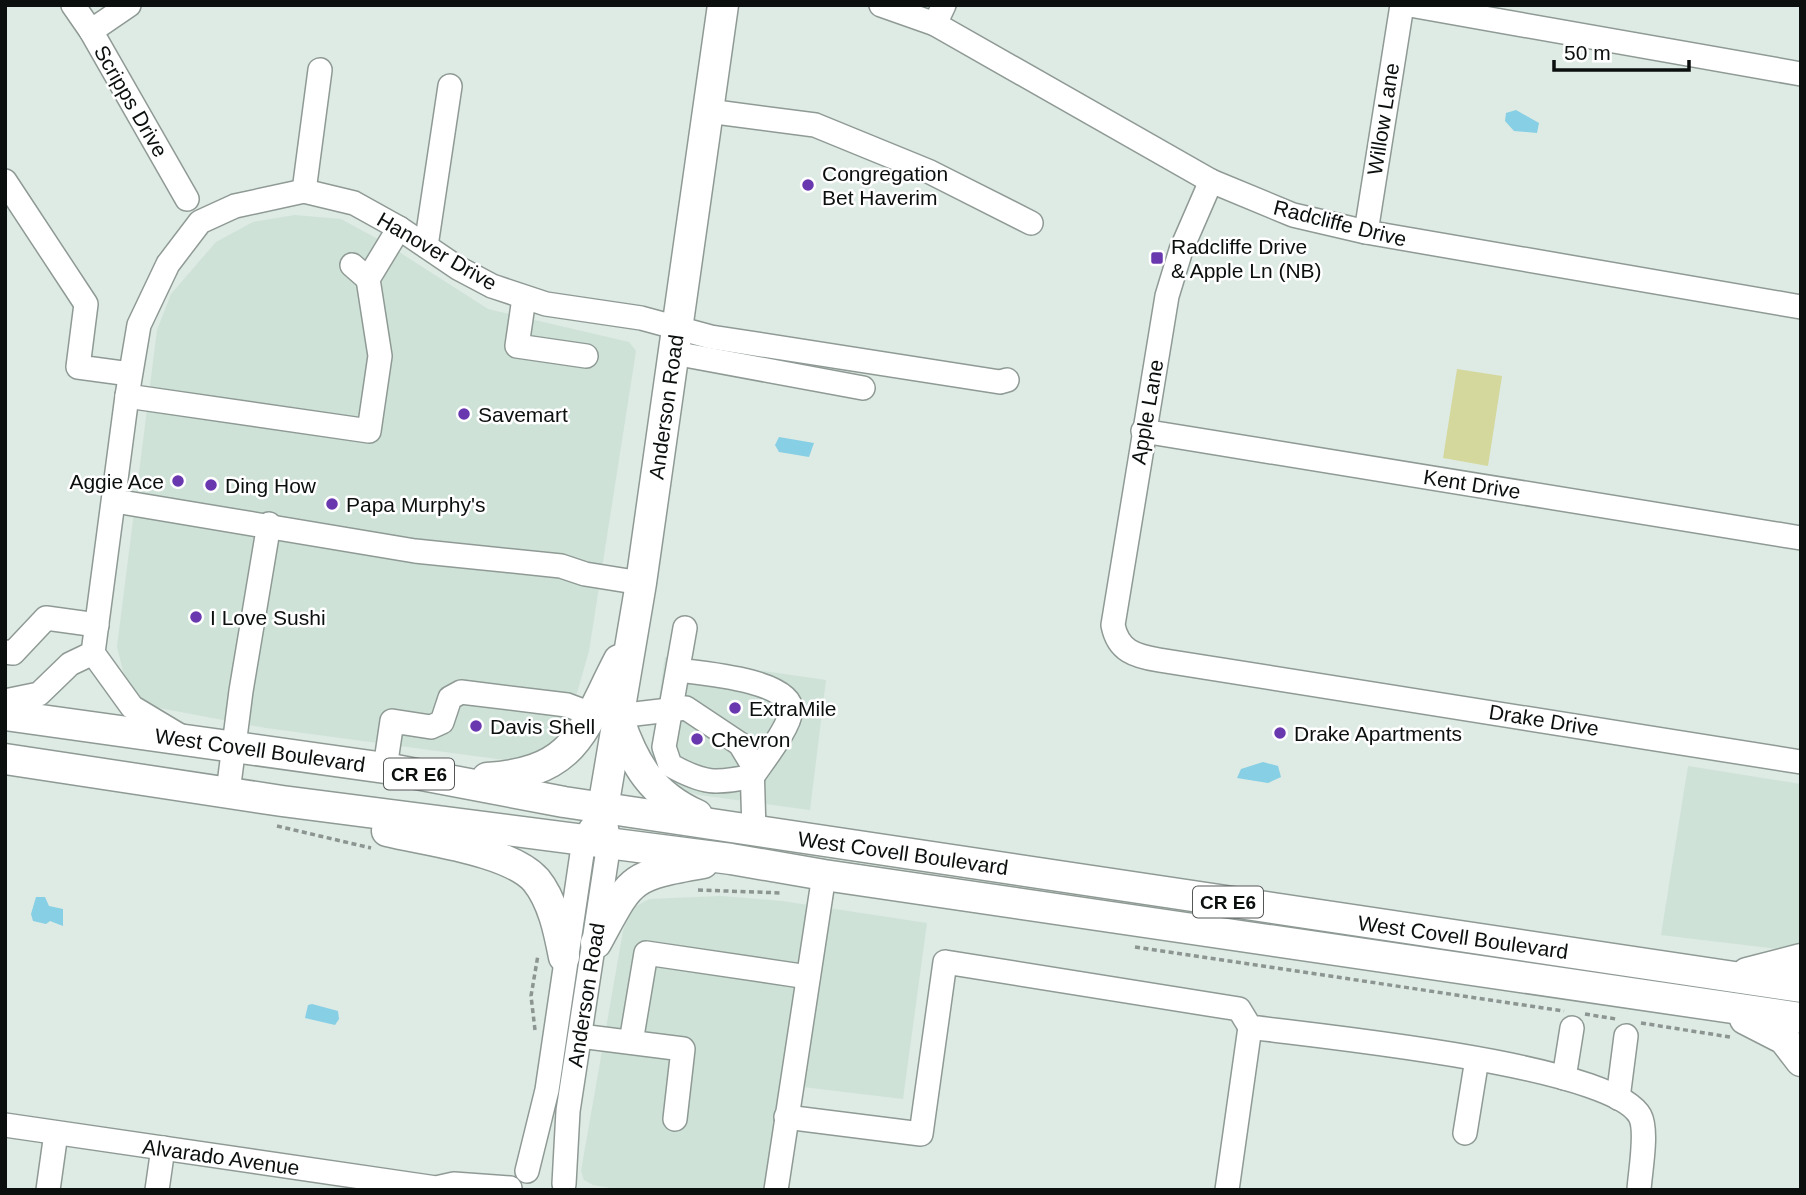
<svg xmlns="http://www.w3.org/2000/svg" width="1806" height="1195" viewBox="0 0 1806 1195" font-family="Arial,sans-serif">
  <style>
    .built { fill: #cee2d8 }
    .green { fill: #d4d89c }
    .water { fill: #86cfe4 }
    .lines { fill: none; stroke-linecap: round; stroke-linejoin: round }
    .minor-casing { stroke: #8f9a95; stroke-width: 26 }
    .major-casing { stroke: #8f9a95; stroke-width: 33 }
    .path { stroke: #8c9591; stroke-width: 3.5; stroke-dasharray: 5 3.5; stroke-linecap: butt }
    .minor { stroke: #fff; stroke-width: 23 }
    .major { stroke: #fff; stroke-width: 30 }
    .poi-dot { fill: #6937ae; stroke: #fff; stroke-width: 2.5 }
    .labels { text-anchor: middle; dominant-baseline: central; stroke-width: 5; stroke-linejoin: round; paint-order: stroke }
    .shield { fill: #fff; stroke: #545756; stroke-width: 2 }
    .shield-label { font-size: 19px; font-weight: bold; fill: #0b0f0d }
    .street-label { font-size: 21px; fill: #0b0f0d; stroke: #fff }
    .poi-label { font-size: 21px; fill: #0b0f0d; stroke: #fff; text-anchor: start }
  </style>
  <rect width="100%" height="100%" fill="#deeae4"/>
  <!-- built -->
  <g class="built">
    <path d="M 295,215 L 341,219 L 385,243 L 488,309 L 629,342 L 636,351 L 589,651 L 568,724 L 558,739 L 543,754 L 519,762 L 266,728 L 154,707 L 127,687 L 117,647 L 157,330 L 171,294 L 216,242 L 253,222 Z"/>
    <path d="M 665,657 L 826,680 L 810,810 L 699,795 L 681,790 L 666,780 L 655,765 L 651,752 Z"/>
    <path d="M 1688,766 L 1801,784 L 1801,944 L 1797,947 L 1778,949 L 1661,935 Z"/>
    <path d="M 721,896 L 782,901 L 927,923 L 903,1099 L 786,1085 L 771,1190 L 622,1190 L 593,1185 L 584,1180 L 581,1171 L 623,931 L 631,909 L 649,899 Z"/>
  </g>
  <!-- green -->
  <path class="green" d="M 1457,369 L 1502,376 L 1488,466 L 1443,458 Z"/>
  <!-- water -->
  <g class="water">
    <path d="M 1516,110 L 1539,123 L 1537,133 L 1514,131 L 1505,121 L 1506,113 Z"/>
    <path d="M 779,437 L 814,443 L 809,457 L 779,452 L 775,445 Z"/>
    <path d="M 1263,762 L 1278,766 L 1281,777 L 1268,783 L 1237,778 L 1241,769 Z"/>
    <path d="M 36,897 L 45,897 L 49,906 L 63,909 L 63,926 L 50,921 L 46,924 L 33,921 L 31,914 Z"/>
    <path d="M 312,1004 L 338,1011 L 339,1019 L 335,1025 L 305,1018 L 308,1005 Z"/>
  </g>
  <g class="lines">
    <!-- minor casing -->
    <g class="minor-casing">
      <g id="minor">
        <path d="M 73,5 L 91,31 L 187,199"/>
        <path d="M 881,5 L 935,24 L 1211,181 L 1293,215 L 1366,232 L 1801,307"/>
        <path d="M 1410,5 L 1801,74"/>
        <path d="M 935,24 L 944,5"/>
        <path d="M 91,31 L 129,5"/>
        <path d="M 708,111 L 815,125 L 930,172 L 1031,223"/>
        <path d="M 5,181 L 86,304 L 78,367 L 130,374"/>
        <path d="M 1211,181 L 1181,250 L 1167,296 L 1113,625 C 1118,651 1135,656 1159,660 L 1801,762"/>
        <path d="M 304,191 L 320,70"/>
        <path d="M 1366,232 L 1402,5"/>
        <path d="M 426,246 L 450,86"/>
        <path d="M 352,265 L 368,279"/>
        <path d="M 524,298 L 517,346 L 586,356"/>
        <path d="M 674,353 L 863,388"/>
        <path d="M 127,396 L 369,431 L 380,356 L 368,279 L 399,228"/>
        <path d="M 1143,431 L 1801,538"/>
        <path d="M 115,501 L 415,551 L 561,566 L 585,574 L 641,583"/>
        <path d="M 5,652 L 13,653 L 46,618 L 97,625"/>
        <path d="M 678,670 C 700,673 791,680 791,710 C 790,727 763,761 753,776 C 715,784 704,784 670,765 L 664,747 L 685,628"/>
        <path d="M 5,701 L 39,694 L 70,664 L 93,653"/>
        <path d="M 618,716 L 686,708 L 740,744 L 752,764 L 754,831"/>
        <path d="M 182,737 L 132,707 L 93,653 L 127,396 L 139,325 L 168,264 L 200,222 L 235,206 L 304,191 L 354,203 L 399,228 L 458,268 L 492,286 L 546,304 L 641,318 L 711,337 L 1000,382 L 1007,380"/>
        <path d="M 385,768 L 392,721 L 431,727 L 442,722 L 450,698 L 461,692 L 567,705 L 591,714"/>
        <path d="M 228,792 L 241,691 L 269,524"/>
        <path d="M 580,1036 L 683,1049 L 675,1119"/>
        <path d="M 631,1042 L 646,953 L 808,977"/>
        <path d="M 1564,1078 L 1572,1028"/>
        <path d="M 1618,1098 L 1626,1036"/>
        <path d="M 786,1117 L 921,1134 L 945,962 L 1239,1009 L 1250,1027 C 1315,1036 1612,1064 1640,1116 C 1648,1131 1640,1172 1639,1190"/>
        <path d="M 5,1125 L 436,1188 L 454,1184 L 510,1188"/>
        <path d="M 1465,1133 L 1477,1059"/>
        <path d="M 527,1171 L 547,1090 L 584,840 L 591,828"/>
        <path d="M 564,1184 L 568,1111 L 609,843 L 603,808"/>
        <path d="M 48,1190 L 56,1133"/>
        <path d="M 157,1190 L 163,1148"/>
        <path d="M 776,1190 L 824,875"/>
        <path d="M 1227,1190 L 1250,1027"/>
      </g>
    </g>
    <!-- major casing -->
    <g class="major-casing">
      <g id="major">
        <path d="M 5,715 L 385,768 L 564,802 L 1801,987"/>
        <path d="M 619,720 C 634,764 652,795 697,815"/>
        <path d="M 5,759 L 282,801 L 731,859 L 824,875 L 1801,1018"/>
        <path d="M 487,778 C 577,772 582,731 619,660"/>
        <path d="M 603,808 L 641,583 L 723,5"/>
        <path d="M 387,831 C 427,841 509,850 536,880 C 553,901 559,931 564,957"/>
        <path d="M 596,943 C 631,879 627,876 703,863"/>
        <path d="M 1747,973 L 1801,959"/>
        <path d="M 1745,1019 L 1784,1039 L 1801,1061"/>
      </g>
    </g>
    <!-- path -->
    <g class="path">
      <path d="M 277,826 L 371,848"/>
      <path d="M 698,890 L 782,893"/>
      <path d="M 1135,947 L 1564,1011"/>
      <path d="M 1585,1014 L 1616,1019"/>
      <path d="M 1641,1023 L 1730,1037"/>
      <path d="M 535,1030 L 531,996 L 538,955"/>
    </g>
    <!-- minor -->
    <use href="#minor" class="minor"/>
    <!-- major -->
    <use href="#major" class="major"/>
  </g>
  <!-- markers -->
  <g class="poi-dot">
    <circle cx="808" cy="185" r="7"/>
    <rect x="1150" y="251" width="14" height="14" rx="3.5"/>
    <circle cx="464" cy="414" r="7"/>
    <circle cx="178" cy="481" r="7"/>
    <circle cx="211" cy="485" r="7"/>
    <circle cx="332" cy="504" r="7"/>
    <circle cx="196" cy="617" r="7"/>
    <circle cx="735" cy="708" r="7"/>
    <circle cx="476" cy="726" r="7"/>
    <circle cx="1280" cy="733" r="7"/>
    <circle cx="697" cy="739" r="7"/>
  </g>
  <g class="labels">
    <!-- shield labels -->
    <g class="shield">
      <rect x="384" y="758.5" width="70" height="31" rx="5"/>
      <rect x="1193" y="886.5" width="70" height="31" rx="5"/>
    </g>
    <g class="shield-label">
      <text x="419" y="774">CR E6</text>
      <text x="1228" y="902">CR E6</text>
    </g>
    <!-- street labels -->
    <g class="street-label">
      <text transform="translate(131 101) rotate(60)">Scripps Drive</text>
      <text transform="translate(1383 119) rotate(-81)">Willow Lane</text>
      <text transform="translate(1340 223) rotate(14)">Radcliffe Drive</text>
      <text transform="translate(437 251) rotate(30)">Hanover Drive</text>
      <text transform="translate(666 407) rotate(-82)">Anderson Road</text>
      <text transform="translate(1147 412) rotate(-80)">Apple Lane</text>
      <text transform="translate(1472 484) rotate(9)">Kent Drive</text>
      <text transform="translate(1544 720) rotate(9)">Drake Drive</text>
      <text transform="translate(260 750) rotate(8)">West Covell Boulevard</text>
      <text transform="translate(903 853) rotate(8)">West Covell Boulevard</text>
      <text transform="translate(1463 937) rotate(8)">West Covell Boulevard</text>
      <text transform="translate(586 995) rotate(-81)">Anderson Road</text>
      <text transform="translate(221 1157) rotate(8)">Alvarado Avenue</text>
    </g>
    <!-- poi labels -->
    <g class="poi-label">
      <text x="822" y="173">Congregation<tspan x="822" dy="24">Bet Haverim</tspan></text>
      <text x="1171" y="246">Radcliffe Drive<tspan x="1171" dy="24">&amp; Apple Ln (NB)</tspan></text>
      <text x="478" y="414">Savemart</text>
      <text x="164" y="481" text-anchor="end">Aggie Ace</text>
      <text x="225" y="485">Ding How</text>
      <text x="346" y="504">Papa Murphy's</text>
      <text x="210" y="617">I Love Sushi</text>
      <text x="749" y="708">ExtraMile</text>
      <text x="490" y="726">Davis Shell</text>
      <text x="1294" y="733">Drake Apartments</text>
      <text x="711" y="739">Chevron</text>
    </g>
  </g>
  <!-- border -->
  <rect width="1806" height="1195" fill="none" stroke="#0b0f0d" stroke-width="14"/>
  <!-- scale -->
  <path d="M1554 60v10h135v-10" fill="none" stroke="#0b0f0d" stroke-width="3.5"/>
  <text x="1564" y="60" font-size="21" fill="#0b0f0d" stroke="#ffffff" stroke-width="5" paint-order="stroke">50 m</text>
</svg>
